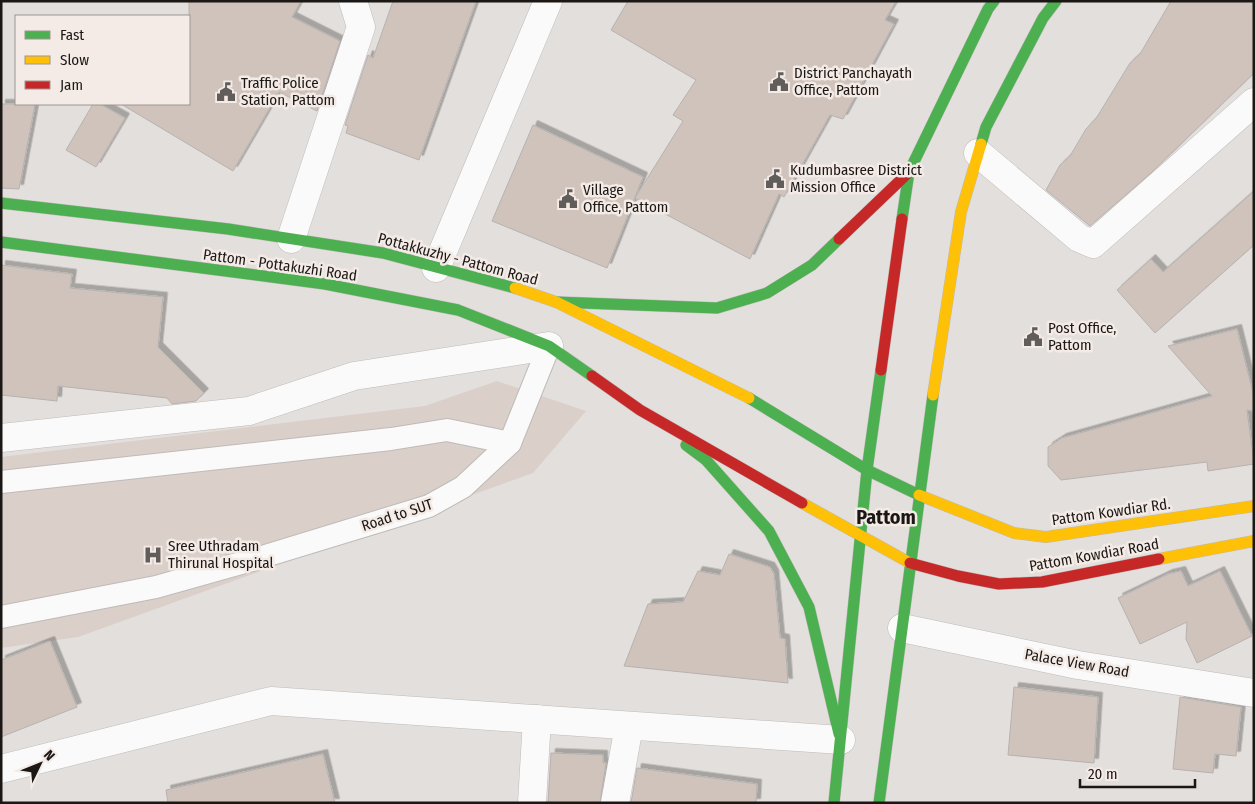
<svg xmlns="http://www.w3.org/2000/svg" width="1255" height="804" viewBox="0 0 1255 804" font-family="'Fira Sans Condensed',sans-serif">
  <style>
    .built { fill: #dacfc9 }
    .building { fill: #cfc3bc; stroke: #b6b2b1; filter: url(#shadow) }
    .lines { fill: none; stroke-linecap: round; stroke-linejoin: round }
    .lane-casing { stroke: #bebbb9; stroke-width: 24 }
    .street-casing { stroke: #bebbb9; stroke-width: 29 }
    .fast-casing { stroke: #bebbb9; stroke-width: 12 }
    .slow-casing { stroke: #bebbb9; stroke-width: 12 }
    .jam-casing { stroke: #bebbb9; stroke-width: 12 }
    .lane { stroke: #fbfafa; stroke-width: 22 }
    .street { stroke: #fbfafa; stroke-width: 28 }
    .fast { stroke: #4caf50; stroke-width: 11 }
    .slow { stroke: #ffc107; stroke-width: 11 }
    .jam { stroke: #c62828; stroke-width: 11 }
    .labels { text-anchor: middle; dominant-baseline: central; stroke-width: 5; stroke-linejoin: round; paint-order: stroke }
    .poi-label { font-size: 15px; fill: #1a1715; stroke: #f4ebe6; text-anchor: start }
    .street-label { font-size: 15px; fill: #1a1715; stroke: #f4ebe6 }
    .district-label { font-size: 20px; font-weight: bold; fill: #1a1715; stroke: #f4ebe6 }
  </style>
  <defs>
    <filter id="shadow"><feDropShadow dx="4.5" dy="-4.5" stdDeviation="0" flood-color="#0004"/></filter>
  </defs>
  <rect width="100%" height="100%" fill="#e3dfdc"/>
  <!-- built -->
  <path class="built" d="M 497,381 L 586,411 L 533,473 L 78,637 L 1,648 L 1,457 L 425,406 Z"/>
  <!-- building -->
  <g class="building">
    <path d="M 189,1 L 301,1 L 292,17 L 340,41 L 317,111 L 279,92 L 233,171 L 121,104 L 189,104 Z"/>
    <path d="M 393,1 L 476,1 L 419,160 L 346,133 L 348,126 L 345,125 L 368,55 L 373,58 Z"/>
    <path d="M 628,1 L 896,1 L 885,20 L 894,24 L 843,119 L 830,115 L 784,197 L 779,194 L 750,259 L 635,198 L 683,121 L 673,115 L 696,80 L 611,30 Z"/>
    <path d="M 1171,1 L 1254,1 L 1254,73 L 1152,172 L 1090,226 L 1046,190 L 1060,165 L 1070,156 L 1086,129 L 1097,117 L 1130,63 L 1140,54 Z"/>
    <path d="M 1,104 L 35,104 L 19,189 L 1,188 Z"/>
    <path d="M 93,104 L 100,104 L 125,118 L 96,167 L 66,150 Z"/>
    <path d="M 533,125 L 643,177 L 607,268 L 492,221 Z"/>
    <path d="M 1254,191 L 1254,245 L 1155,333 L 1117,290 L 1151,259 L 1163,272 Z"/>
    <path d="M 1,265 L 72,274 L 70,288 L 163,297 L 158,347 L 204,393 L 196,401 L 172,404 L 167,398 L 58,386 L 57,401 L 1,395 Z"/>
    <path d="M 1237,329 L 1254,397 L 1254,411 L 1247,410 L 1254,464 L 1208,471 L 1207,462 L 1061,480 L 1048,466 L 1048,447 L 1062,438 L 1212,396 L 1168,346 Z"/>
    <path d="M 729,554 L 770,567 L 774,574 L 780,638 L 785,639 L 788,683 L 624,666 L 648,604 L 683,602 L 698,571 L 720,575 Z"/>
    <path d="M 1181,571 L 1188,586 L 1220,571 L 1252,636 L 1197,663 L 1186,639 L 1187,622 L 1140,644 L 1118,598 L 1168,574 Z"/>
    <path d="M 50,641 L 77,707 L 1,737 L 1,660 Z"/>
    <path d="M 1014,687 L 1098,697 L 1094,763 L 1008,755 Z"/>
    <path d="M 1180,697 L 1241,707 L 1236,756 L 1215,754 L 1213,773 L 1173,769 Z"/>
    <path d="M 551,753 L 603,755 L 603,763 L 606,763 L 600,803 L 548,803 Z"/>
    <path d="M 323,754 L 335,803 L 168,803 L 166,790 Z"/>
    <path d="M 637,768 L 757,784 L 756,803 L 631,803 Z"/>
  </g>
  <g class="lines">
    <!-- lane casing -->
    <g class="lane-casing">
      <g id="lane">
        <path d="M 1,482 L 391,439 L 447,430 L 510,443"/>
        <path d="M 1,617 L 156,587 L 262,557 L 429,506 L 463,487 L 510,443 L 549,346"/>
      </g>
    </g>
    <!-- street casing -->
    <g class="street-casing">
      <g id="street">
        <path d="M 978,153 L 1079,238 L 1093,244 L 1254,102"/>
        <path d="M 291,239 L 361,27 L 353,1"/>
        <path d="M 436,268 L 548,1"/>
        <path d="M 1,438 L 249,411 L 354,376 L 549,346"/>
        <path d="M 902,628 L 1078,665 L 1254,693"/>
        <path d="M 1,769 L 271,701 L 841,740"/>
        <path d="M 532,803 L 537,719"/>
        <path d="M 615,803 L 629,726"/>
      </g>
    </g>
    <!-- fast casing -->
    <g class="fast-casing">
      <g id="fast">
        <path d="M 981,144 L 986,127 L 1043,18 L 1056,1"/>
        <path d="M 1,203 L 228,229 L 383,253 L 515,288"/>
        <path d="M 902,219 L 909,172 L 988,9 L 994,1"/>
        <path d="M 1,242 L 325,284 L 458,310 L 549,346 L 592,376"/>
        <path d="M 556,302 L 717,308 L 767,293 L 812,265 L 839,239"/>
        <path d="M 749,398 L 867,470 L 919,495"/>
        <path d="M 686,445 L 706,460 L 769,531 L 809,607 L 839,734"/>
        <path d="M 834,803 L 867,470 L 881,370"/>
        <path d="M 879,803 L 933,395"/>
      </g>
    </g>
    <!-- slow casing -->
    <g class="slow-casing">
      <g id="slow">
        <path d="M 515,288 L 556,302 L 749,398"/>
        <path d="M 933,395 L 961,212 L 981,144"/>
        <path d="M 919,495 L 1014,533 L 1046,537 L 1254,506"/>
        <path d="M 802,503 L 910,563"/>
        <path d="M 1159,559 L 1254,541"/>
      </g>
    </g>
    <!-- jam casing -->
    <g class="jam-casing">
      <g id="jam">
        <path d="M 839,239 L 909,172"/>
        <path d="M 881,370 L 902,219"/>
        <path d="M 592,376 L 640,410 L 802,503"/>
        <path d="M 910,563 L 958,576 L 999,584 L 1042,582 L 1159,559"/>
      </g>
    </g>
    <!-- lane -->
    <use href="#lane" class="lane"/>
    <!-- street -->
    <use href="#street" class="street"/>
    <!-- fast -->
    <use href="#fast" class="fast"/>
    <!-- slow -->
    <use href="#slow" class="slow"/>
    <!-- jam -->
    <use href="#jam" class="jam"/>
  </g>
  <!-- icons -->
  <defs>
    <g id="civic-bare" transform="scale(1.5)"><path d="M-.6-6.5H3V-4.5H.6V-3L4-1V1h2V6H-6V1h2V-1L-.6-3ZM-1.2 2.5V6h2.4V2.5Z" fill="#605d5b" stroke="#f4ebe6" stroke-width="2.5" paint-order="stroke"/></g>
    <g id="hospital-bare" transform="scale(1.5)"><path d="M-5-5h3v3.5h4V-5h3V5h-3V1.5h-4V5h-3Z" fill="#605d5b" stroke="#f4ebe6" stroke-width="2.5" paint-order="stroke"/></g>
  </defs>
  <g fill-rule="evenodd">
    <use href="#civic-bare" x="779" y="82"/>
    <use href="#civic-bare" x="226" y="92"/>
    <use href="#civic-bare" x="775" y="179"/>
    <use href="#civic-bare" x="568" y="199"/>
    <use href="#civic-bare" x="1033" y="337"/>
    <use href="#hospital-bare" x="153" y="555"/>
  </g>
  <g class="labels">
    <!-- poi labels -->
    <g class="poi-label">
      <text x="794" y="73">District Panchayath<tspan x="794" dy="17">Office, Pattom</tspan></text>
      <text x="241" y="83">Traffic Police<tspan x="241" dy="17">Station, Pattom</tspan></text>
      <text x="790" y="170">Kudumbasree District<tspan x="790" dy="17">Mission Office</tspan></text>
      <text x="583" y="190">Village<tspan x="583" dy="17">Office, Pattom</tspan></text>
      <text x="1048" y="328">Post Office,<tspan x="1048" dy="17">Pattom</tspan></text>
      <text x="168" y="546">Sree Uthradam<tspan x="168" dy="17">Thirunal Hospital</tspan></text>
    </g>
    <!-- street labels -->
    <g class="street-label">
      <text transform="translate(458 259) rotate(15)">Pottakkuzhy - Pattom Road</text>
      <text transform="translate(280 265) rotate(8)">Pattom - Pottakuzhi Road</text>
      <text transform="translate(1111 512) rotate(-8)">Pattom Kowdiar Rd.</text>
      <text transform="translate(397 515) rotate(-18)">Road to SUT</text>
      <text transform="translate(1094 555) rotate(-10)">Pattom Kowdiar Road</text>
      <text transform="translate(1077 663) rotate(10)">Palace View Road</text>
    </g>
    <!-- district labels -->
    <g class="district-label">
      <text x="886" y="517">Pattom</text>
    </g>
  </g>
  <!-- border -->
  <rect width="1255" height="804" fill="none" stroke="#1a1715" stroke-width="5"/>
  <!-- legend -->
  <rect x="15" y="15" width="175" height="90" fill="#f4ebe6" stroke="#9d9692"/>
  <rect x="25" y="31" width="25" height="8" fill="#4caf50" stroke="#9d9692"/>
  <text x="60" y="40" font-size="15" fill="#1a1715">Fast</text>
  <rect x="25" y="56" width="25" height="8" fill="#ffc107" stroke="#9d9692"/>
  <text x="60" y="65" font-size="15" fill="#1a1715">Slow</text>
  <rect x="25" y="81" width="25" height="8" fill="#c62828" stroke="#9d9692"/>
  <text x="60" y="90" font-size="15" fill="#1a1715">Jam</text>
  <!-- north arrow -->
  <g transform="translate(40 764) rotate(47)" stroke="#f4ebe6" stroke-width="4" paint-order="stroke">
  <path d="M0-4L9 19L0 12L-9 19Z" fill="#1a1715"/>
  <text y="-8" font-size="14" font-weight="bold" text-anchor="middle" fill="#1a1715">N</text>
  </g>
  <!-- scale -->
  <path d="M1080 779v8h115v-8" fill="none" stroke="#1a1715" stroke-width="2.5"/>
  <text x="1088" y="779" font-size="15" fill="#1a1715" stroke="#f4ebe6" stroke-width="4" paint-order="stroke">20 m</text>
</svg>
